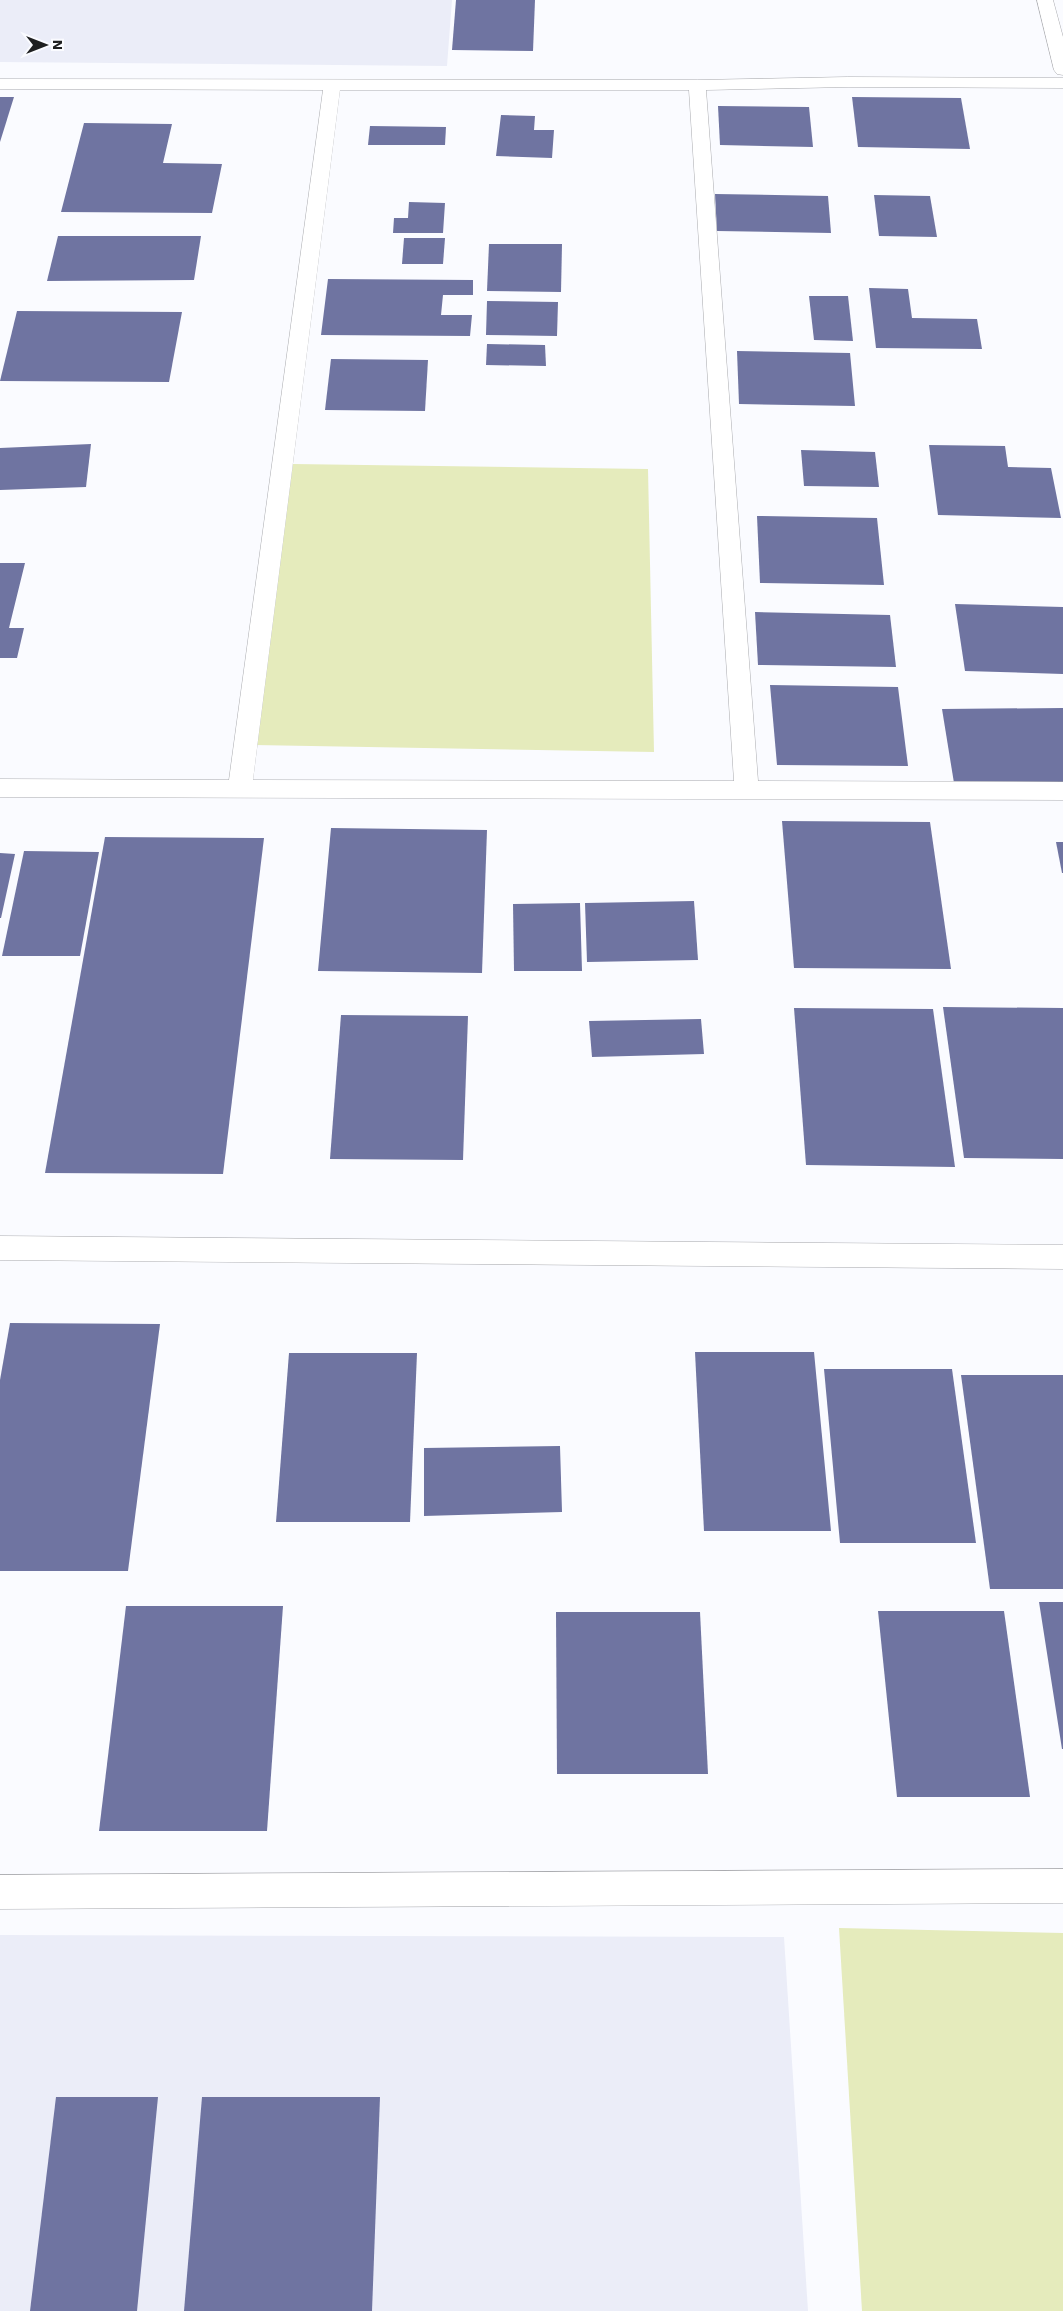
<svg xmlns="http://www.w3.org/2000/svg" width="1063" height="2311" viewBox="0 0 1063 2311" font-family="'Work Sans',sans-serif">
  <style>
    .built { fill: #ebedf8 }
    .green { fill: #e5ebbc }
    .building { fill: #6f74a1 }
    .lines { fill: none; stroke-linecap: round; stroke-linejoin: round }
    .street-casing { stroke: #aaabaf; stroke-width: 1 }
    .street { fill: #fff; fill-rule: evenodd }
  </style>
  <rect width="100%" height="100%" fill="#fafbff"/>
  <!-- built -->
  <g class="built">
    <path d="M 0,0 L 452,0 L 447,66 L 0,62 Z"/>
    <path d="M 0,1935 L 784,1937 L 808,2311 L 0,2311 Z"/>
  </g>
  <!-- green -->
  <g class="green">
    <path d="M 293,464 L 648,469 L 654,752 L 253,745 Z"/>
    <path d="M 839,1928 L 1063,1933 L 1063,2311 L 862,2311 Z"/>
  </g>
  <!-- building -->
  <g class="building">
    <path d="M 456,0 L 535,0 L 533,51 L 452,50 Z"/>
    <path d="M 0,97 L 14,97 L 0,142 Z"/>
    <path d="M 852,97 L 961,98 L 970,149 L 858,147 Z"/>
    <path d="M 718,106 L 809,107 L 813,147 L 720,145 Z"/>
    <path d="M 501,115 L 535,116 L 534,130 L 554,130 L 552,158 L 496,156 Z"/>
    <path d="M 84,123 L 172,124 L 163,163 L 222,164 L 212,213 L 61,212 Z"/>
    <path d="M 370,126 L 446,127 L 445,145 L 368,145 Z"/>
    <path d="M 715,194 L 828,196 L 831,233 L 717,231 Z"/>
    <path d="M 874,195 L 930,196 L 937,237 L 879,236 Z"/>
    <path d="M 409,202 L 445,203 L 443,233 L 393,233 L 394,218 L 408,218 Z"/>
    <path d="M 58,236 L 201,236 L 194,280 L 47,281 Z"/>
    <path d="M 404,238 L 445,238 L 443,264 L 402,264 Z"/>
    <path d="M 489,244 L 562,244 L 561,292 L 487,291 Z"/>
    <path d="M 328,279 L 473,280 L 473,295 L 443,295 L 441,315 L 472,315 L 470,336 L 321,335 Z"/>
    <path d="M 869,288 L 908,289 L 912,318 L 977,319 L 982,349 L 876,348 Z"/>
    <path d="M 809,296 L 848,296 L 853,341 L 814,340 Z"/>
    <path d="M 487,301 L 558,302 L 557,336 L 486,335 Z"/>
    <path d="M 17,311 L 182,312 L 169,382 L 0,381 Z"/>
    <path d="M 487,344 L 545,345 L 546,366 L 486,365 Z"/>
    <path d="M 737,351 L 850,353 L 855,406 L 739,404 Z"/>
    <path d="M 331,359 L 428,360 L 425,411 L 325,410 Z"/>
    <path d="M 91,444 L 86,487 L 0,490 L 0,448 Z"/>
    <path d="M 929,445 L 1005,446 L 1008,467 L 1051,468 L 1061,518 L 938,515 Z"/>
    <path d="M 801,450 L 875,452 L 879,487 L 804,486 Z"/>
    <path d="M 757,516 L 877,518 L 884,585 L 760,583 Z"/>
    <path d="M 0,563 L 25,563 L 9,628 L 24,628 L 17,658 L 0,658 Z"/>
    <path d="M 955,604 L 1063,607 L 1063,674 L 965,671 Z"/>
    <path d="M 755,612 L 890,615 L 896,667 L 758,665 Z"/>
    <path d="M 770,685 L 898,687 L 908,766 L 777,765 Z"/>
    <path d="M 1063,708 L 1063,783 L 954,783 L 942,709 Z"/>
    <path d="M 782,821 L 930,822 L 951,969 L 794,968 Z"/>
    <path d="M 331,828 L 487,830 L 482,973 L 318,971 Z"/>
    <path d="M 105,837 L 264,838 L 223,1174 L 45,1173 Z"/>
    <path d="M 1056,842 L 1063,842 L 1063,873 L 1062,873 Z"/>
    <path d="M 24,851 L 99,852 L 80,956 L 2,956 Z"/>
    <path d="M 0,853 L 15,854 L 1,918 L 0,918 Z"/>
    <path d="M 694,901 L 698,960 L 587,962 L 585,903 Z"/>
    <path d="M 580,903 L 582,971 L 514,971 L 513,904 Z"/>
    <path d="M 943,1007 L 1063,1008 L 1063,1159 L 964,1158 Z"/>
    <path d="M 794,1008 L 933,1009 L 955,1167 L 806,1165 Z"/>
    <path d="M 341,1015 L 468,1016 L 463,1160 L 330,1159 Z"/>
    <path d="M 701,1019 L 704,1054 L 592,1057 L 589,1021 Z"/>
    <path d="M 10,1323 L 160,1324 L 128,1571 L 0,1571 L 0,1380 Z"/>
    <path d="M 695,1352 L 814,1352 L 831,1531 L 704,1531 Z"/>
    <path d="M 289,1353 L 417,1353 L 410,1522 L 276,1522 Z"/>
    <path d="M 824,1369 L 952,1369 L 976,1543 L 840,1543 Z"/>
    <path d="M 961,1375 L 1063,1375 L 1063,1589 L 990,1589 Z"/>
    <path d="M 560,1446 L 562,1512 L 424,1516 L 424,1448 Z"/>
    <path d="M 1039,1602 L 1063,1602 L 1063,1749 L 1062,1749 Z"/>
    <path d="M 126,1606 L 283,1606 L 267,1831 L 99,1831 Z"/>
    <path d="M 878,1611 L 1004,1611 L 1030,1797 L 897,1797 Z"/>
    <path d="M 556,1612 L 700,1612 L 708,1774 L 557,1774 Z"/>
    <path d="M 56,2097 L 158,2097 L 137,2311 L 30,2311 Z"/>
    <path d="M 202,2097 L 380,2097 L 372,2311 L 184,2311 Z"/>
  </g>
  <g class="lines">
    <!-- street casing -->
    <g class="street-casing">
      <g id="street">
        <path d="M 1037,0 L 1053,0 L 1063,37 L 1063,75 L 1057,74 L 1054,70 Z"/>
        <path d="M 848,77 L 1063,78 L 1063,88 L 848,87 L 706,90 L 758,781 L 1063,782 L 1063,800 L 0,797 L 0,779 L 229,780 L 323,90 L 0,89 L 0,79 L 697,80 ZM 340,90 L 689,90 L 734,781 L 253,780 Z"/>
        <path d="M 0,1236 L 1063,1245 L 1063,1269 L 0,1260 Z"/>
        <path d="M 1063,1869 L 1063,1903 L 0,1909 L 0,1875 Z"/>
      </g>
    </g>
    <!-- street -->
    <use href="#street" class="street"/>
  </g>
  <!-- north arrow -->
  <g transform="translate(45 45) rotate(90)" stroke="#fafbff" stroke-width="4" paint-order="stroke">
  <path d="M0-4L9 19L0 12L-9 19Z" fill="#1e1f20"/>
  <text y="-8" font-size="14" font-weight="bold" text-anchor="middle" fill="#1e1f20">N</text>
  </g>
</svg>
